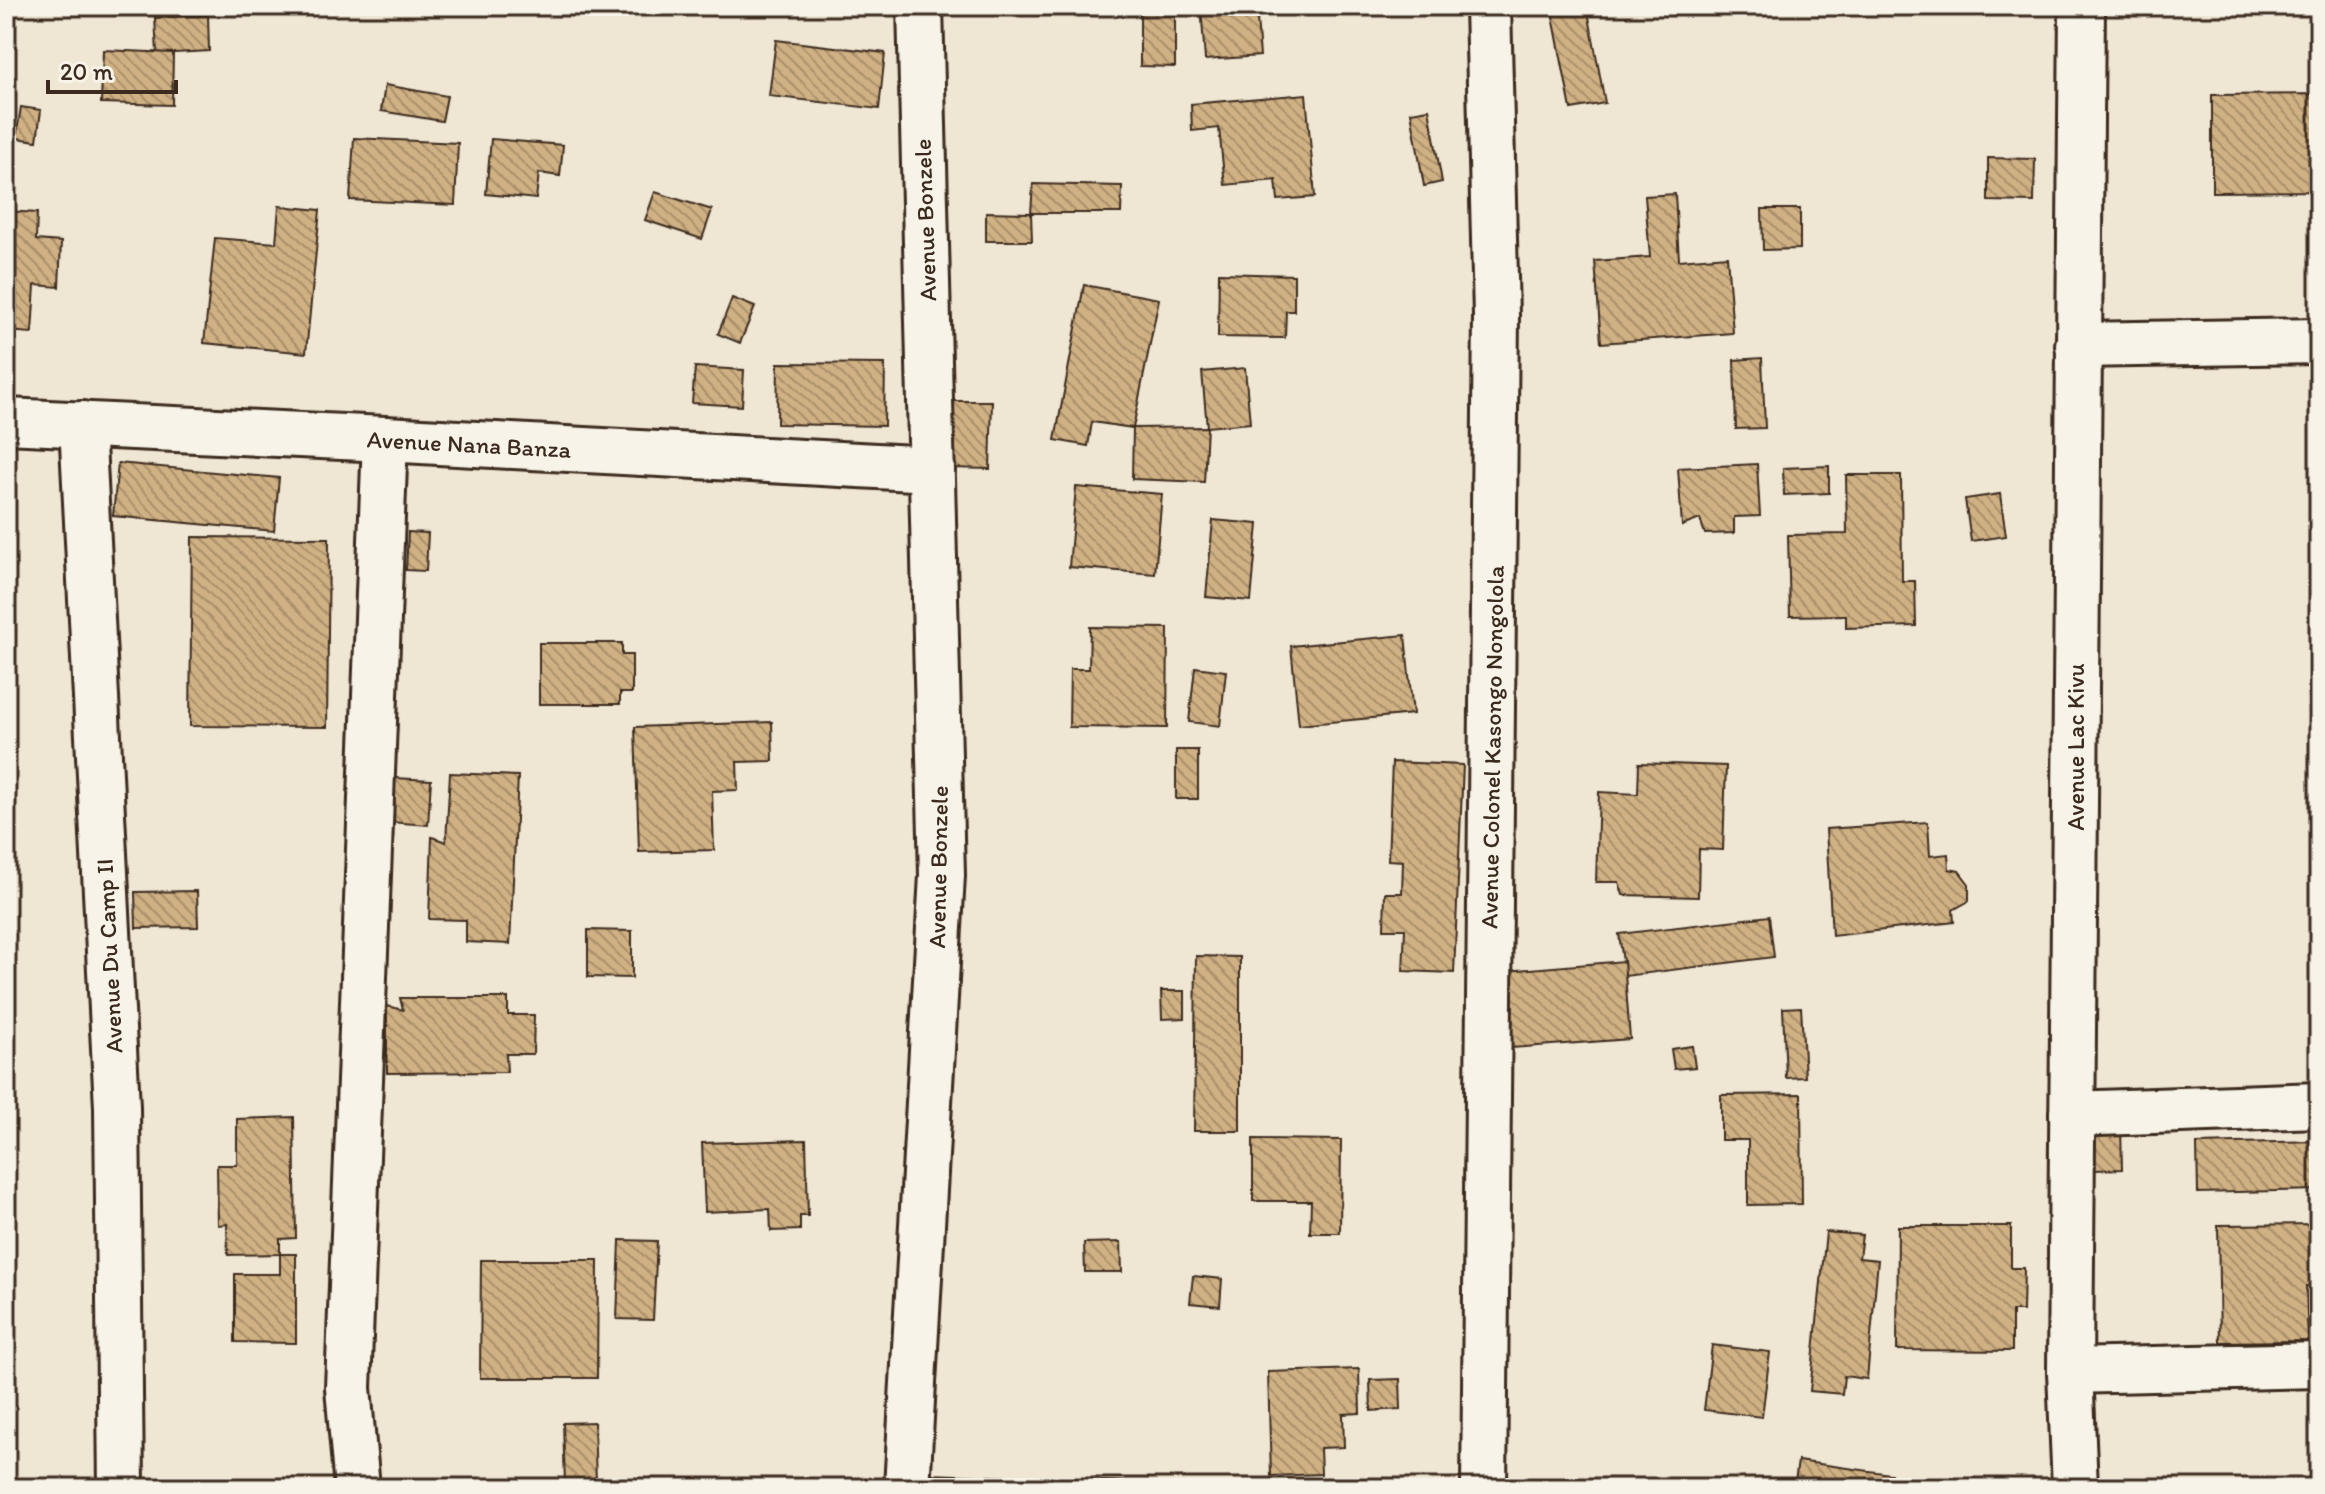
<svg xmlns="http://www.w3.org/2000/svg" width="2325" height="1494" viewBox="0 0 2325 1494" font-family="Itim,sans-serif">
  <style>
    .building { fill: url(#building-back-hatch); stroke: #3b2a1e; stroke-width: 2 }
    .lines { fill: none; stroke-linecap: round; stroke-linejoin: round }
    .minor-casing { stroke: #3b2a1e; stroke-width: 50 }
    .minor { stroke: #f7f3e8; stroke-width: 44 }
    .labels { text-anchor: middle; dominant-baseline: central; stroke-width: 6; stroke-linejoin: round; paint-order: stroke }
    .street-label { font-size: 24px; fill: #3b2a1e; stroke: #f7f3e8 }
  </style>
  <defs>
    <pattern id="building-back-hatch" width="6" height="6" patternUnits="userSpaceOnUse" patternTransform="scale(2)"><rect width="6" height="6" fill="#d0b184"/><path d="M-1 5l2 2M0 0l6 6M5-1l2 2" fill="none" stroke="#aa906b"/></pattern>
  </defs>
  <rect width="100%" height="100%" fill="#efe6d4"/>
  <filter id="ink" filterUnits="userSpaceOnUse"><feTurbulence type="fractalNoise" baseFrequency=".0125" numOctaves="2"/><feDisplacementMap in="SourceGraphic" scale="16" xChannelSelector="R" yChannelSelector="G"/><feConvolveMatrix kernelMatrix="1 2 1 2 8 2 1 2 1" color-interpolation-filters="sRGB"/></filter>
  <g filter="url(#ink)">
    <!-- building -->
    <g class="building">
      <path d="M 154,6 L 207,6 L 208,15 L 155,18 Z"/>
      <path d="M 1201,6 L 1256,6 L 1260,56 L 1205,60 Z"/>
      <path d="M 1551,6 L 1587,6 L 1605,103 L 1571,109 Z"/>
      <path d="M 1140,8 L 1175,9 L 1175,67 L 1140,66 Z"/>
      <path d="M 208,15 L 209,51 L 157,54 L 155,18 Z"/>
      <path d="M 776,40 L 885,53 L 879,109 L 769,96 Z"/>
      <path d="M 103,50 L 173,53 L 172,105 L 101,103 Z"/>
      <path d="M 385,85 L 447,96 L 442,121 L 381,111 Z"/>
      <path d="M 1306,94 L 1315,197 L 1278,200 L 1276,180 L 1225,185 L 1219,128 L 1192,131 L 1191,104 Z"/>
      <path d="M 2319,94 L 2319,191 L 2212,192 L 2212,95 Z"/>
      <path d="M 21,107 L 41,110 L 37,141 L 16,138 Z"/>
      <path d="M 1429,109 L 1442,182 L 1424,186 L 1411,112 Z"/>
      <path d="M 354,138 L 458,143 L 455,205 L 350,200 Z"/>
      <path d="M 491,139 L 563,145 L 560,176 L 539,173 L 536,199 L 486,194 Z"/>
      <path d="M 1988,158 L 2035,159 L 2034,202 L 1988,201 Z"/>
      <path d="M 1033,184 L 1122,186 L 1121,213 L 1031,213 Z"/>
      <path d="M 655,192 L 712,210 L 702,239 L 645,220 Z"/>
      <path d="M 1675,194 L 1679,260 L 1727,256 L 1733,333 L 1601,343 L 1595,261 L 1650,257 L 1645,196 Z"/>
      <path d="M 279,206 L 320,210 L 306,353 L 204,343 L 215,238 L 276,243 Z"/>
      <path d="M 1762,209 L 1800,209 L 1800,249 L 1763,250 Z"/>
      <path d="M 6,211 L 37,213 L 36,240 L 61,242 L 59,287 L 35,285 L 32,333 L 6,331 Z"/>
      <path d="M 986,212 L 1031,213 L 1032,241 L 986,241 Z"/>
      <path d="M 1219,273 L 1294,275 L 1294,311 L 1286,311 L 1285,338 L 1218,337 Z"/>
      <path d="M 1084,285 L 1159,299 L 1133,428 L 1092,422 L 1088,446 L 1055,440 Z"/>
      <path d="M 732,298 L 755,307 L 740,343 L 718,334 Z"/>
      <path d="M 1762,358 L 1765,428 L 1736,429 L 1734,360 Z"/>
      <path d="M 778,363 L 885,364 L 884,426 L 777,424 Z"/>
      <path d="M 695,367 L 744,370 L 742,406 L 692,403 Z"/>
      <path d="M 1245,368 L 1250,423 L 1207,427 L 1202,372 Z"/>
      <path d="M 951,401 L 992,401 L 990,469 L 950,468 Z"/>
      <path d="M 1207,427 L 1204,482 L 1132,479 L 1133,428 Z"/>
      <path d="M 118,463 L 279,478 L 274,531 L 113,516 Z"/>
      <path d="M 1757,464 L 1760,516 L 1734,517 L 1734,533 L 1705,534 L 1700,519 L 1682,526 L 1678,468 Z"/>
      <path d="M 1829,466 L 1829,493 L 1784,495 L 1783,468 Z"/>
      <path d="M 1846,475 L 1901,475 L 1902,581 L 1915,581 L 1916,626 L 1846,628 L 1846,615 L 1790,616 L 1788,535 L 1847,534 Z"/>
      <path d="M 1076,487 L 1162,494 L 1155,574 L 1069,567 Z"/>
      <path d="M 2000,494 L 2006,536 L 1971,541 L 1965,499 Z"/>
      <path d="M 1213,520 L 1258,524 L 1251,601 L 1206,597 Z"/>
      <path d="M 408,532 L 428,533 L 426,571 L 406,570 Z"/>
      <path d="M 192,537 L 329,538 L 327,727 L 190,726 Z"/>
      <path d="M 1090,627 L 1168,628 L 1167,728 L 1069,727 L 1070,669 L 1089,669 Z"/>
      <path d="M 1405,635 L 1413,714 L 1299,725 L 1291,646 Z"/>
      <path d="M 539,643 L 622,643 L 622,655 L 632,655 L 632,693 L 620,693 L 620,704 L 539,704 Z"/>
      <path d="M 1195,667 L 1226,671 L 1220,726 L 1189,722 Z"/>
      <path d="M 772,722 L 773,761 L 737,762 L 738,790 L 712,791 L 714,850 L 639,852 L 635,727 Z"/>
      <rect x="1176" y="750" width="22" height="49"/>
      <path d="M 1392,762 L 1463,765 L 1454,973 L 1403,971 L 1405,929 L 1384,929 L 1385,893 L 1402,893 L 1403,861 L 1388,860 Z"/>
      <path d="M 1639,763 L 1726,766 L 1723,850 L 1699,849 L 1698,897 L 1623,895 L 1619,882 L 1596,882 L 1599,792 L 1638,794 Z"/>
      <path d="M 450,773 L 518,776 L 510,944 L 466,942 L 466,920 L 429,919 L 432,837 L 446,842 Z"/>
      <path d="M 394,778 L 431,780 L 428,825 L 390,822 Z"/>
      <path d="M 1928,822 L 1930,856 L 1948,854 L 1949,869 L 1959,871 L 1969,884 L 1969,901 L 1953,910 L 1954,922 L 1832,936 L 1826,829 Z"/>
      <path d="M 197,891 L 198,927 L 136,928 L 135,892 Z"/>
      <path d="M 2315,907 L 2319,907 L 2319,993 L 2315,994 Z"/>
      <path d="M 1769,916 L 1774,957 L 1625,976 L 1619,934 Z"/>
      <path d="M 588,930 L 632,931 L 632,978 L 588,977 Z"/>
      <path d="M 1196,956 L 1240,957 L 1240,1131 L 1194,1131 Z"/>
      <path d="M 1624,961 L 1630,1039 L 1512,1048 L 1506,971 Z"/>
      <path d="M 1161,991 L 1185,991 L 1185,1018 L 1162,1019 Z"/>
      <path d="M 400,998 L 508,998 L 508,1015 L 534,1015 L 533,1054 L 506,1054 L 507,1072 L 387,1073 L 387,1006 L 403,1010 Z"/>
      <path d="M 1801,1007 L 1805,1077 L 1786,1078 L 1783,1008 Z"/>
      <path d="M 1692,1046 L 1695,1067 L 1674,1069 L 1671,1049 Z"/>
      <path d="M 1801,1094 L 1802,1204 L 1748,1205 L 1748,1140 L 1721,1140 L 1721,1095 Z"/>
      <path d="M 294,1117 L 296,1238 L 280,1239 L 280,1254 L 228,1255 L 227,1224 L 218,1225 L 217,1165 L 237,1165 L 237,1119 Z"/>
      <path d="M 2121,1126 L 2122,1169 L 2094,1170 L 2093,1128 Z"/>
      <path d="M 1253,1139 L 1341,1140 L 1340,1233 L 1310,1233 L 1311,1201 L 1253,1201 Z"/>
      <path d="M 806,1140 L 808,1216 L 800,1216 L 800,1230 L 771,1231 L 770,1209 L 705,1212 L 702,1143 Z"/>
      <path d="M 2319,1141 L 2319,1190 L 2198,1193 L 2197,1144 Z"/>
      <path d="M 2319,1224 L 2319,1287 L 2306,1287 L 2308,1341 L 2220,1342 L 2218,1225 Z"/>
      <path d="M 1898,1226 L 2011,1226 L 2011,1268 L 2024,1268 L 2023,1311 L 2012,1311 L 2012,1351 L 1897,1350 Z"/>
      <path d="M 1826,1232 L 1862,1235 L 1859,1258 L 1878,1260 L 1867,1379 L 1844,1376 L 1842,1394 L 1810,1391 Z"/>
      <path d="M 620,1240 L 657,1241 L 653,1320 L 617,1319 Z"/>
      <path d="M 1121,1242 L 1122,1272 L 1085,1272 L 1084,1243 Z"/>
      <path d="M 280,1254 L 296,1254 L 296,1343 L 235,1342 L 235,1274 L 280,1274 Z"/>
      <path d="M 481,1260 L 598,1260 L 597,1378 L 480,1378 Z"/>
      <path d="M 1193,1276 L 1222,1279 L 1220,1306 L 1190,1303 Z"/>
      <path d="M 1712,1345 L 1770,1352 L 1762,1417 L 1704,1410 Z"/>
      <path d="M 1359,1369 L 1360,1413 L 1343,1414 L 1344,1447 L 1320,1448 L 1321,1474 L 1271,1476 L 1268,1372 Z"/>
      <path d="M 1400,1379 L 1401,1409 L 1371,1411 L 1370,1380 Z"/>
      <path d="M 594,1422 L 596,1482 L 565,1484 L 563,1423 Z"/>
      <path d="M 1798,1461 L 1891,1474 L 1889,1488 L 1794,1488 Z"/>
      <path d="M 930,1474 L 1157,1483 L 1157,1488 L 929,1488 Z"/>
    </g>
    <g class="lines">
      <!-- minor casing -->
      <g class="minor-casing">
        <g id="minor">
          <path d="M 2078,345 L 2319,341"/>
          <path d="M 6,421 L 385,439 L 932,469"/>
          <path d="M 82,424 L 117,1107 L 121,1488"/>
          <path d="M 2072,1114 L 2319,1105"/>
          <path d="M 2070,1371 L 2319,1365"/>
          <path d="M 357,1488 L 348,1388 L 385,439"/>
          <path d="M 907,1488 L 942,875 L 920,6"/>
          <path d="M 1484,1488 L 1496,316 L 1488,6"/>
          <path d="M 2075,1488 L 2070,1371 L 2082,6"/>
        </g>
      </g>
      <!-- minor -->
      <use href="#minor" class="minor"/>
    </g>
  </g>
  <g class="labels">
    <!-- street labels -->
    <g class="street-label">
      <text transform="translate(925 220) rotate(-92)">Avenue Bonzele</text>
      <text transform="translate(469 444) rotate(3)">Avenue Nana Banza</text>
      <text transform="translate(1492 747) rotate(-89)">Avenue Colonel Kasongo Nongolola</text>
      <text transform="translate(2075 747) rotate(-90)">Avenue Lac Kivu</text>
      <text transform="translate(938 867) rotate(-89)">Avenue Bonzele</text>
      <text transform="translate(109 956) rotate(-93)">Avenue Du Camp II</text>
    </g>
  </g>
  <!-- margin -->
  <rect width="2325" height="1494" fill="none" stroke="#f7f3e8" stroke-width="32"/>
  <rect x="16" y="16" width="2293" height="1462" fill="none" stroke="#3b2a1e" stroke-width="3" filter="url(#ink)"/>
  <!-- scale -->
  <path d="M48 80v12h128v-12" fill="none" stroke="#3b2a1e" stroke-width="4"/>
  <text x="60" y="80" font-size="24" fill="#3b2a1e" stroke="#f7f3e8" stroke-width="6" paint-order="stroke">20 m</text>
</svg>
